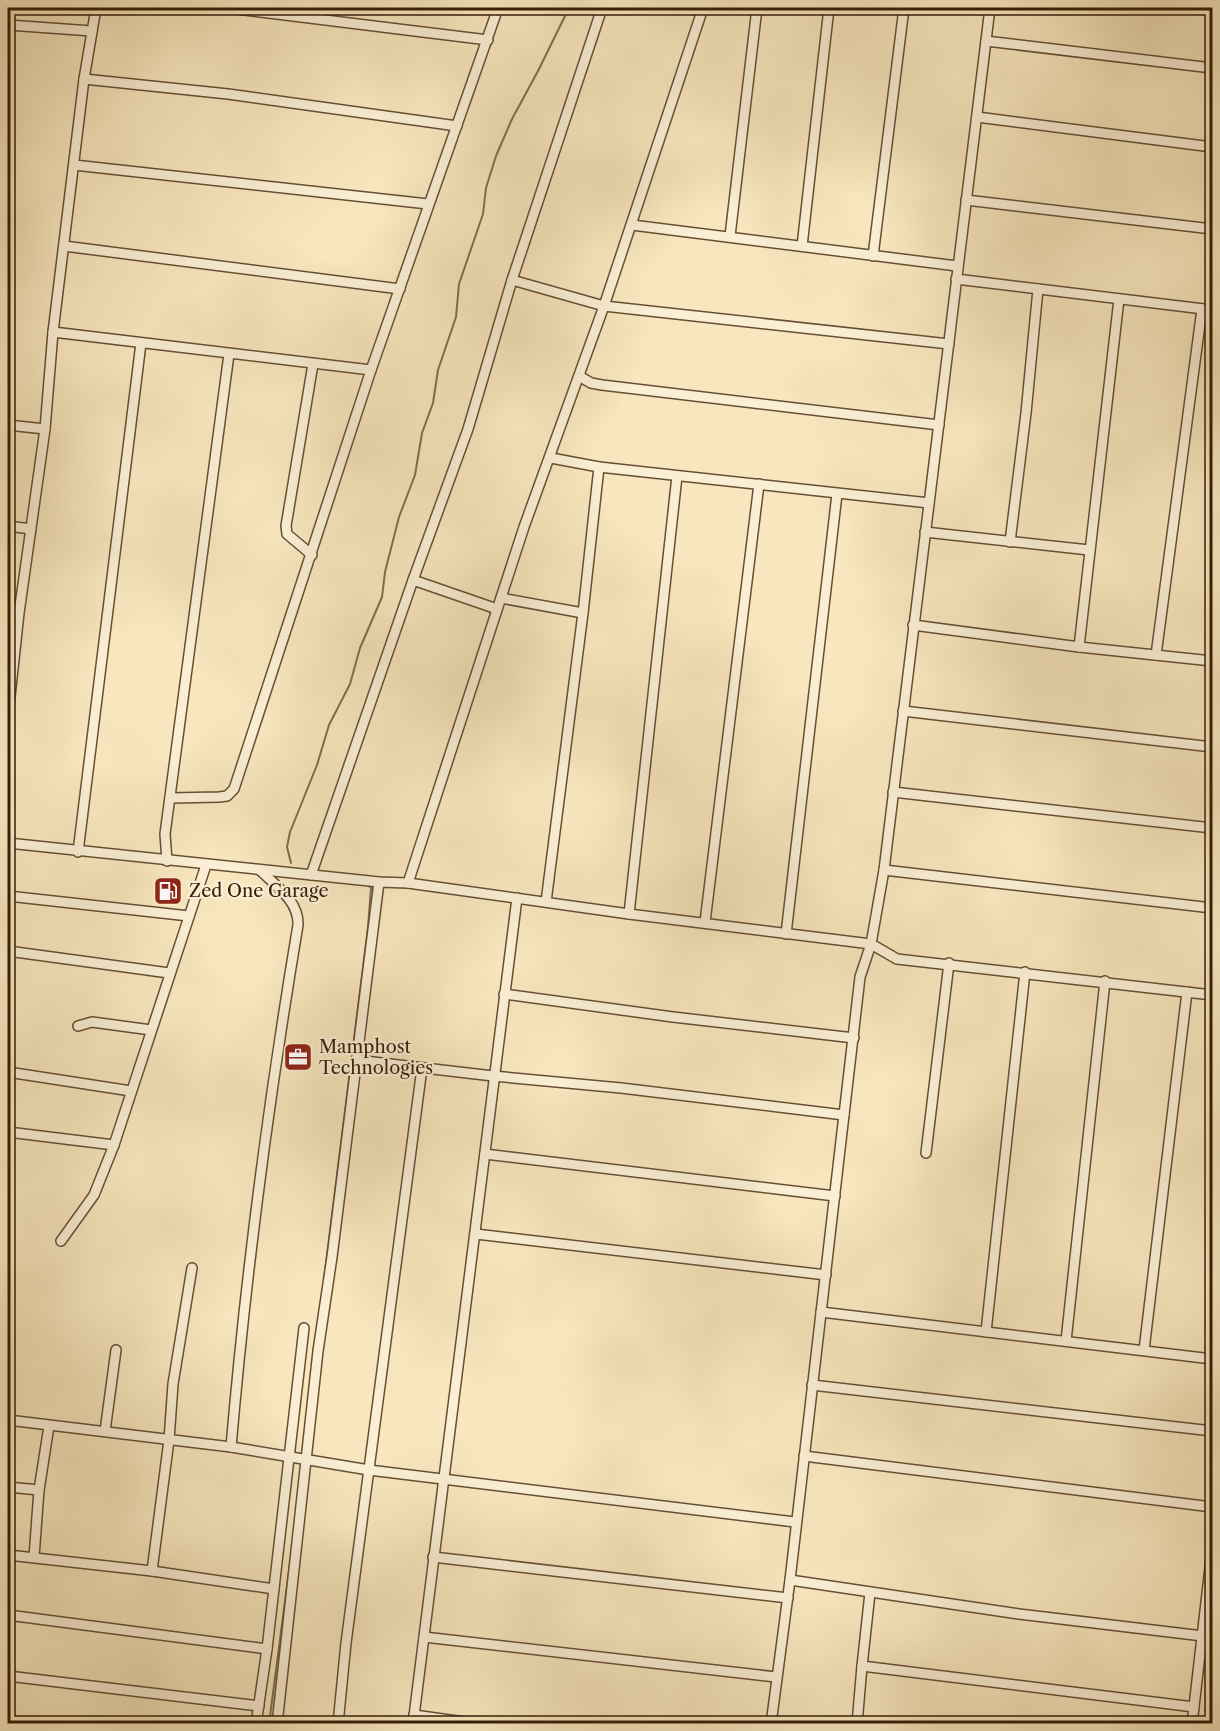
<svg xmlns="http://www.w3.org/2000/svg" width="1220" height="1731" viewBox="0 0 1220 1731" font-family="'Libre Caslon Text',serif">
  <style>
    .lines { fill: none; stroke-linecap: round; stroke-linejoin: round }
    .stream { stroke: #826d50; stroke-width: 2 }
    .minor-casing { stroke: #664f35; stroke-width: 12 }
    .minor { stroke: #faefd5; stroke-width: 9 }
    .labels { text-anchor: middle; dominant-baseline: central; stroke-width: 4.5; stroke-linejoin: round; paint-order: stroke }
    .poi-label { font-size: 18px; fill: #361d07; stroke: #faefd5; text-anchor: start }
  </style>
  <rect width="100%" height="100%" fill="#f7e6be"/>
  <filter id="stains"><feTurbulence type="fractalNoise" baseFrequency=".00333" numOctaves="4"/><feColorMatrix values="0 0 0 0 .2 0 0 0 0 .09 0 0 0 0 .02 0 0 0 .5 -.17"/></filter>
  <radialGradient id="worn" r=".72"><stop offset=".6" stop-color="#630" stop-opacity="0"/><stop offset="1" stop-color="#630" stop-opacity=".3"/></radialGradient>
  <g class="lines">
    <!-- stream -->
    <g class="stream">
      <path d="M 291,863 L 287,847 L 290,832 L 317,765 L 329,725 L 350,684 L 360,648 L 382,597 L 385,572 L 399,517 L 415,475 L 422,433 L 433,403 L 438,370 L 456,317 L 459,284 L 483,214 L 486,188 L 496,156 L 512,119 L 538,71 L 569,8"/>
      <path d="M 324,1279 L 368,927 L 371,888 L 367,884"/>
      <path d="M 269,1724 L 293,1540"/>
    </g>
    <!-- minor casing -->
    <g class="minor-casing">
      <g id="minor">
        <path d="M 228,8 L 488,40"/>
        <path d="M 8,25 L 92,31"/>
        <path d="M 986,41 L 1212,68"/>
        <path d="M 84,79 L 228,94 L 457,126"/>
        <path d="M 977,117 L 1212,147"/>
        <path d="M 74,165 L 428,204"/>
        <path d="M 966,200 L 1212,229"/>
        <path d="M 632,225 L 957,266"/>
        <path d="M 730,236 L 757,8"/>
        <path d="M 64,246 L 400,289"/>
        <path d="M 802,246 L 829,8"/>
        <path d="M 873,256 L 904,8"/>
        <path d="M 956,279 L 1212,310"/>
        <path d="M 512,280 L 604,306 L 949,344"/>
        <path d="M 53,332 L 371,370"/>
        <path d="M 579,376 L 591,383 L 602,385 L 939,425"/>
        <path d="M 8,425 L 45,429"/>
        <path d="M 551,458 L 599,467 L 929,503"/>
        <path d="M 8,526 L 31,529"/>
        <path d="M 925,532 L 1089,550"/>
        <path d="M 1010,542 L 1026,413 L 1038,289"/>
        <path d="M 312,555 L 287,534 L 286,526 L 313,364"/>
        <path d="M 413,580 L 497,609"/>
        <path d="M 501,598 L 583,613"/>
        <path d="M 913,625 L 1079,647 L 1212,661"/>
        <path d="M 1079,647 L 1119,299"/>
        <path d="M 1156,655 L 1202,309"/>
        <path d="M 903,711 L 1212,747"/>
        <path d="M 8,715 L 19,613 L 45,429 L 53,332 L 84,79 L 96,8"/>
        <path d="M 893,792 L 1212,828"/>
        <path d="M 170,798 L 219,797 L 227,796 L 234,789 L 371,370 L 498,8"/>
        <path d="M 8,843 L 379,882 L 408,883 L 629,914 L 871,944 L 897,959 L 1212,995"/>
        <path d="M 78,852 L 141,343"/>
        <path d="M 167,861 L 165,834 L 229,354"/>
        <path d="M 884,870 L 1212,908"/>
        <path d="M 311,875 L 413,580 L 468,429 L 512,280 L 602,8"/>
        <path d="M 408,883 L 524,527 L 604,306 L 703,8"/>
        <path d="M 8,896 L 189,916"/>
        <path d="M 546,902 L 583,613 L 599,467"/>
        <path d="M 629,914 L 677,476"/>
        <path d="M 705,922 L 759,484"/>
        <path d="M 786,934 L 837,494"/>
        <path d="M 8,951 L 169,973"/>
        <path d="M 504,994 L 673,1017 L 854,1038"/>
        <path d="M 78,1026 L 92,1022 L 151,1030"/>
        <path d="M 356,1060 L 493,1076 L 621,1088 L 844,1115"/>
        <path d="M 8,1072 L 131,1091"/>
        <path d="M 8,1132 L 114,1145"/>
        <path d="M 926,1153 L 949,963"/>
        <path d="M 485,1154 L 835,1196"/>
        <path d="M 476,1234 L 826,1275"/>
        <path d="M 61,1241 L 94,1195 L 114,1145 L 206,865"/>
        <path d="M 821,1312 L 1212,1359"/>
        <path d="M 986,1332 L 1025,972"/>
        <path d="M 1066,1341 L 1105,981"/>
        <path d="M 1144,1350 L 1187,992"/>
        <path d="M 812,1385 L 1212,1431"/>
        <path d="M 8,1420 L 231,1447 L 369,1470 L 795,1522"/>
        <path d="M 105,1431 L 116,1350"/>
        <path d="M 231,1447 C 246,1272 269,1098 298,925 C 299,901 276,886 260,870"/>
        <path d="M 804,1456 L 1212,1507"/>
        <path d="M 8,1487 L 39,1490"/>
        <path d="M 8,1555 L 152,1571 L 274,1589"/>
        <path d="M 34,1557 L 39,1490 L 49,1426"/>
        <path d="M 433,1557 L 788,1598"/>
        <path d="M 152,1571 L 169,1440 L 173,1384 L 192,1268"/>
        <path d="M 790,1580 L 1019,1614 L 1203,1636"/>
        <path d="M 870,1593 L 862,1666 L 1194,1707"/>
        <path d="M 8,1615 L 267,1649"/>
        <path d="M 424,1637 L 776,1677"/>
        <path d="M 8,1676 L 259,1706"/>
        <path d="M 414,1715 L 479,1724"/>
        <path d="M 256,1724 L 267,1649 L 304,1328"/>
        <path d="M 277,1724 L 318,1351 L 332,1257 L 379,882"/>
        <path d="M 338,1724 L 346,1643 L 422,1068"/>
        <path d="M 413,1724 L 517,898"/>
        <path d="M 771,1724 L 790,1580 L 860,977 L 871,944 L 884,870 L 990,8"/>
        <path d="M 857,1724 L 862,1666"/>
        <path d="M 1192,1724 L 1212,1550"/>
      </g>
    </g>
    <!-- minor -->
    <use href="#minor" class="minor"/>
  </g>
  <!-- icons -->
  <defs>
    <g id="fuel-square" transform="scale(1.5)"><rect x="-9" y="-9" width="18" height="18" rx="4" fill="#8f2418" stroke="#faefd5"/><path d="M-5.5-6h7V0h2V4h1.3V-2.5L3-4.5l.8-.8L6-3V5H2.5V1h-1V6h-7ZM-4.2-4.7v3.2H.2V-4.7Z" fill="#fff"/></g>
    <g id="office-square" transform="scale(1.5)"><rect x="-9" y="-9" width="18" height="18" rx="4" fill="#8f2418" stroke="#faefd5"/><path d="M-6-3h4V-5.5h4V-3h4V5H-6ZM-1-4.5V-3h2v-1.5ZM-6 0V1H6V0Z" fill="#fff"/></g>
  </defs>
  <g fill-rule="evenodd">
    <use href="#fuel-square" x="168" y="891"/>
    <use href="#office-square" x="298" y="1057"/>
  </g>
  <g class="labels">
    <!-- poi labels -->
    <g class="poi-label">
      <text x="189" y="891">Zed One Garage</text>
      <text x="319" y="1047">Mamphost<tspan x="319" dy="21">Technologies</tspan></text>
    </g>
  </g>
  <!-- margin -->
  <rect width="1220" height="1731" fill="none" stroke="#f7e6be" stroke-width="30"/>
  <rect x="9" y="9" width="1202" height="1713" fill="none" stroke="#361d07" stroke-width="3"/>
  <rect x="15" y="15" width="1190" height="1701" fill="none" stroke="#361d07" stroke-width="1.5"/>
  <rect width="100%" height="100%" filter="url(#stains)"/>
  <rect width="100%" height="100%" fill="url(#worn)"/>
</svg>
